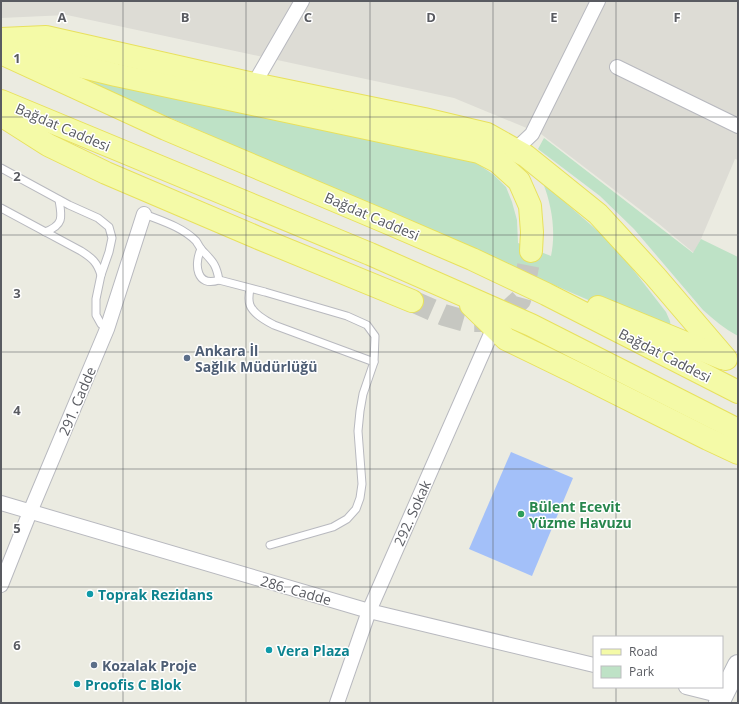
<svg xmlns="http://www.w3.org/2000/svg" width="739" height="704" viewBox="0 0 739 704" font-family="'Open Sans',sans-serif">
  <style>
    .industrial { fill: #dddcd5 }
    .green { fill: #bee2c6 }
    .water { fill: #a3c0f9 }
    .lines { fill: none; stroke-linecap: round; stroke-linejoin: round }
    .primary-tunnel { stroke: #c6c7c1; stroke-width: 22; stroke-dasharray: 22 11; stroke-linecap: butt }
    .lane-casing { stroke: #b8b9bf; stroke-width: 9 }
    .street-casing { stroke: #b8b9bf; stroke-width: 16 }
    .secondary-casing { stroke: #b6b8bf; stroke-width: 22 }
    .primary-casing { stroke: #e8e15d; stroke-width: 24 }
    .lane { stroke: #fff; stroke-width: 7 }
    .street { stroke: #fff; stroke-width: 14 }
    .secondary { stroke: #fff; stroke-width: 20 }
    .primary { stroke: #f4faa7; stroke-width: 22 }
    .grid { fill: none; stroke: #595b61; stroke-width: 1; stroke-opacity: 0.55 }
    .service-dot { fill: #5c6f8a; stroke: #fff; stroke-width: 1.5 }
    .leisure-dot { fill: #2e9e5b; stroke: #fff; stroke-width: 1.5 }
    .culture-dot { fill: #0f9aa8; stroke: #fff; stroke-width: 1.5 }
    .labels { text-anchor: middle; dominant-baseline: central; stroke-width: 3; stroke-linejoin: round; paint-order: stroke }
    .street-label { font-size: 14px; fill: #595b61; stroke: #fff }
    .service-label { font-size: 14px; font-weight: bold; fill: #4e5e75; stroke: #fff; text-anchor: start }
    .leisure-label { font-size: 14px; font-weight: bold; fill: #27864d; stroke: #fff; text-anchor: start }
    .culture-label { font-size: 14px; font-weight: bold; fill: #0d838f; stroke: #fff; text-anchor: start }
    .grid-label { font-size: 13px; text-anchor: middle; font-weight: bold; fill: #595b61; stroke: #fff; stroke-width: 3; stroke-linejoin: round; paint-order: stroke }
  </style>
  <rect width="100%" height="100%" fill="#ebebe1"/>
  <!-- industrial -->
  <path class="industrial" d="M 1,1 L 738,1 L 738,160 L 735,159 L 701,239 L 694,253 L 659,224 L 541,134 L 454,98 L 67,15 L 1,18 Z"/>
  <!-- green -->
  <g class="green">
    <path d="M 79,78 L 329,131 L 446,154 L 475,162 L 494,175 L 506,187 L 512,202 L 517,220 L 518,243 L 551,256 C 556,232 552,206 543,183 L 607,239 L 628,263 L 666,312 L 670,321 L 671,328 L 664,333 Z"/>
    <path d="M 544,138 L 693,253 L 701,239 L 738,257 L 738,336 C 725,329 714,320 703,310 L 634,229 L 600,196 L 538,149 Z"/>
  </g>
  <!-- water -->
  <path class="water" d="M 511,452 L 573,478 L 532,576 L 469,549 Z"/>
  <g class="lines">
    <!-- primary-tunnel -->
    <path class="primary-tunnel" d="M 412,301 L 444,315 L 465,321 L 485,321 L 506,313 L 520,300 L 525,282 L 531,251"/>
    <!-- lane casing -->
    <g class="lane-casing">
      <g id="lane">
        <path d="M 1,168 L 69,205 L 98,218 L 109,227 L 112,238 L 109,252 L 101,275 L 96,299 L 96,315 L 101,324 L 107,329"/>
        <path d="M 1,208 L 81,251 C 92,258 97,262 101,275"/>
        <path d="M 144,214 C 162,221 182,227 196,241 C 198,244 199,246 201,249 C 212,261 216,263 219,280"/>
        <path d="M 45,232 C 64,225 62,217 59,200"/>
        <path d="M 201,249 C 194,264 196,288 219,280 L 265,292 L 347,316 L 367,325 L 375,336 L 374,362 L 363,394 L 360,411 L 358,431 L 362,484 L 360,498 L 356,509 L 347,519 L 333,527 L 270,545"/>
        <path d="M 250,289 C 249,294 248,300 250,305 C 253,313 266,321 274,325 L 374,362"/>
      </g>
    </g>
    <!-- street casing -->
    <g class="street-casing">
      <g id="street">
        <path d="M 617,67 L 738,126"/>
        <path d="M 254,84 L 302,1"/>
        <path d="M 515,150 L 532,134 L 598,1"/>
        <path d="M 1,503 L 369,611 L 594,665"/>
        <path d="M 1,585 L 30,512 L 107,329 L 144,214"/>
        <path d="M 686,687 L 722,696"/>
        <path d="M 337,703 L 369,611 L 494,327"/>
      </g>
    </g>
    <!-- secondary casing -->
    <g class="secondary-casing">
      <path id="secondary" d="M 719,703 L 738,665"/>
    </g>
    <!-- primary casing -->
    <g class="primary-casing">
      <g id="primary">
        <path d="M 1,39 L 46,37 L 254,84 L 424,119 L 487,134 L 526,156 L 598,214 L 655,276 L 726,359"/>
        <path d="M 22,52 L 116,75 L 479,152 L 498,162 L 519,181 L 530,206 L 532,232 L 531,251"/>
        <path d="M 1,53 L 166,129 L 386,222 L 472,259 L 546,294 L 738,392"/>
        <path d="M 1,101 L 370,254 L 531,325 L 738,430"/>
        <path d="M 1,115 L 48,145 L 106,173 L 256,237 L 412,301"/>
        <path d="M 471,305 L 506,339 L 574,372 L 708,439 L 738,453"/>
        <path d="M 598,307 L 722,358"/>
      </g>
    </g>
    <!-- lane -->
    <use href="#lane" class="lane"/>
    <!-- street -->
    <use href="#street" class="street"/>
    <!-- secondary -->
    <use href="#secondary" class="secondary"/>
    <!-- primary -->
    <use href="#primary" class="primary"/>
  </g>
  <!-- grid -->
  <path class="grid" d="M 123,1 L 123,703M 246,1 L 246,703M 370,1 L 370,703M 493,1 L 493,703M 616,1 L 616,637M 1,117 L 738,117M 1,235 L 738,235M 1,352 L 738,352M 1,469 L 738,469M 1,587 L 738,587M 616,687 L 616,703"/>
  <!-- markers -->
  <g class="service-dot">
    <circle cx="187" cy="358" r="4"/>
    <circle cx="94" cy="665" r="4"/>
  </g>
  <circle class="leisure-dot" cx="521" cy="514" r="4"/>
  <g class="culture-dot">
    <circle cx="90" cy="594" r="4"/>
    <circle cx="269" cy="650" r="4"/>
    <circle cx="77" cy="684" r="4"/>
  </g>
  <g class="labels">
    <!-- street labels -->
    <g class="street-label">
      <text transform="translate(63 127) rotate(23)">Bağdat Caddesi</text>
      <text transform="translate(372 216) rotate(23)">Bağdat Caddesi</text>
      <text transform="translate(665 355) rotate(27)">Bağdat Caddesi</text>
      <text transform="translate(77 401) rotate(-67)">291. Cadde</text>
      <text transform="translate(412 513) rotate(-66)">292. Sokak</text>
      <text transform="translate(296 590) rotate(16)">286. Cadde</text>
    </g>
    <!-- service labels -->
    <g class="service-label">
      <text x="195" y="350">Ankara İl<tspan x="195" dy="16">Sağlık Müdürlüğü</tspan></text>
      <text x="102" y="665">Kozalak Proje</text>
    </g>
    <!-- leisure labels -->
    <g class="leisure-label">
      <text x="529" y="506">Bülent Ecevit<tspan x="529" dy="16">Yüzme Havuzu</tspan></text>
    </g>
    <!-- culture labels -->
    <g class="culture-label">
      <text x="98" y="594">Toprak Rezidans</text>
      <text x="277" y="650">Vera Plaza</text>
      <text x="85" y="684">Proofis C Blok</text>
    </g>
  </g>
  <g class="grid-label">
    <text x="62" y="22">A</text>
    <text x="185" y="22">B</text>
    <text x="308" y="22">C</text>
    <text x="431" y="22">D</text>
    <text x="554" y="22">E</text>
    <text x="677" y="22">F</text>
    <text x="17" y="63">1</text>
    <text x="17" y="181">2</text>
    <text x="17" y="298">3</text>
    <text x="17" y="415">4</text>
    <text x="17" y="533">5</text>
    <text x="17" y="650">6</text>
  </g>
  <!-- border -->
  <rect width="739" height="704" fill="none" stroke="#595b61" stroke-width="4"/>
  <!-- legend -->
  <rect x="593" y="636" width="130" height="52" fill="#ffffff" stroke="#bdbdc0"/>
  <rect x="601" y="649" width="20" height="6" fill="#f4faa7" stroke="#bdbdc0"/>
  <text x="629" y="656" font-size="12" fill="#595b61">Road</text>
  <rect x="601" y="666" width="20" height="12" fill="#bee2c6" stroke="#bdbdc0"/>
  <text x="629" y="676" font-size="12" fill="#595b61">Park</text>
</svg>
